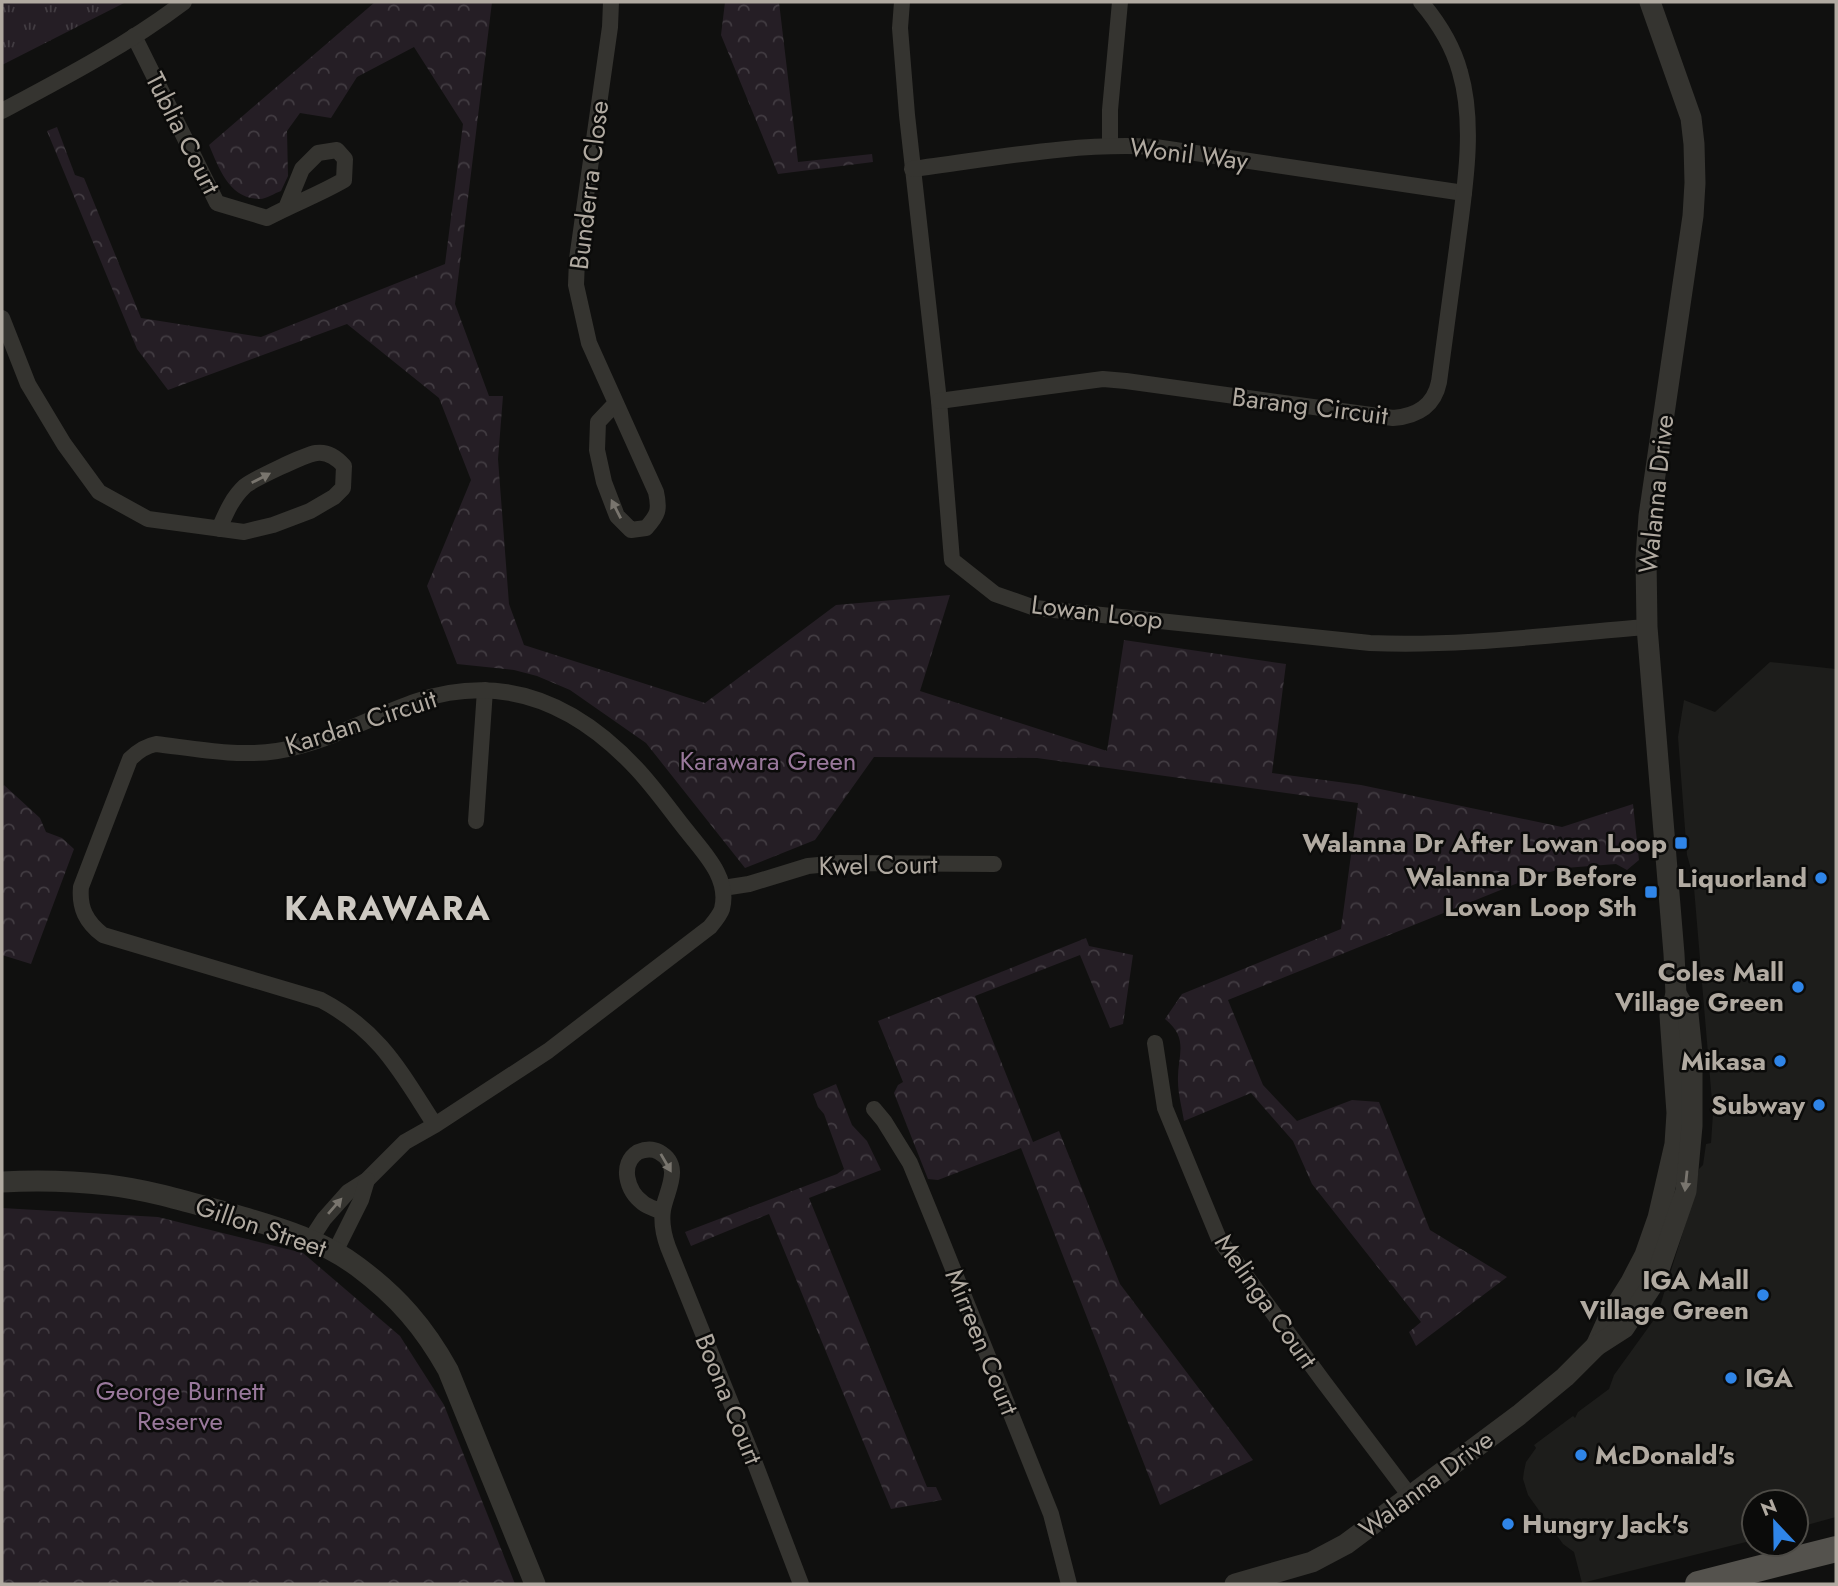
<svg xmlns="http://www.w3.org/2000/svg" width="1838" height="1586" viewBox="0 0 1838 1586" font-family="Jost,sans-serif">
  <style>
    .built { fill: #1d1d1b }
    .grass { fill: url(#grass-tufts) }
    .park { fill: url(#park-crowns) }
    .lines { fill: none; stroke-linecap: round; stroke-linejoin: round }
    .minor { stroke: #353430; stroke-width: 16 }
    .tertiary { stroke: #353430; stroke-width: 21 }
    .primary { stroke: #54524d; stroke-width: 26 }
    .oneway { fill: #79756e }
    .poi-dot { fill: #2f85e8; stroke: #0b0b0a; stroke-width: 2.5 }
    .labels { text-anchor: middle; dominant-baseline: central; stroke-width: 5; stroke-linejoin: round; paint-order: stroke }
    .street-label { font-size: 26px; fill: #b1aaa1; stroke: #0b0b0a }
    .park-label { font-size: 26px; fill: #99789b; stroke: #0b0b0a }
    .poi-label { font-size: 26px; font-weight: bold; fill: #b1aaa1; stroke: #0b0b0a; text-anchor: end }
    .district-label { font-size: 33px; font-weight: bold; letter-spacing: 2px; fill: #cdc9c2; stroke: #0b0b0a }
  </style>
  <defs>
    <pattern id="grass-tufts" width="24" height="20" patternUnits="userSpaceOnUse" patternTransform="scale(1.75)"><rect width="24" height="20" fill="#251e25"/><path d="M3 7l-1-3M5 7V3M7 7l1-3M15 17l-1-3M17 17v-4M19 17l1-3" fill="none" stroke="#423c42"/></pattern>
    <pattern id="park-crowns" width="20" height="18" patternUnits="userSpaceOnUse" patternTransform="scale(1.75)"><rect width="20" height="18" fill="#251e25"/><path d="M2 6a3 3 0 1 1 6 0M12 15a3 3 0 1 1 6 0" fill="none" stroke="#423c42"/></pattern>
  </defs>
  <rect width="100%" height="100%" fill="#10100f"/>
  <!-- built -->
  <path class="built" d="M 1770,662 L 1836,669 L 1836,1517 L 1796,1528 L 1796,1502 L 1754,1502 L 1754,1540 L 1582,1583 L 1574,1552 L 1563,1544 L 1528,1495 L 1523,1479 L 1524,1471 L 1526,1462 L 1536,1448 L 1534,1445 L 1573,1416 L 1575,1418 L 1578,1412 L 1609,1389 L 1614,1375 L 1653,1321 L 1660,1306 L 1692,1203 L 1699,1169 L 1703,1165 L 1706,1144 L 1711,1143 L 1713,1113 L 1693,876 L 1687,855 L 1678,737 L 1684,700 L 1715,712 Z"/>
  <!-- grass -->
  <path class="grass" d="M 2,2 L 126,2 L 2,65 Z"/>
  <!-- park -->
  <g class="park">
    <path d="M 375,2 L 492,2 L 455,304 L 489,396 L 503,396 L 498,459 L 509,604 L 524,645 L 705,703 L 836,605 L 950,595 L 920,691 L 1107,751 L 1124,640 L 1286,664 L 1272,773 L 1361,785 L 1562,827 L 1633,804 L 1639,860 L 1627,870 L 1616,864 L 1565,868 L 1535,876 L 1228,1000 L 1263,1085 L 1297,1121 L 1352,1100 L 1379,1102 L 1430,1230 L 1507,1277 L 1416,1346 L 1409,1332 L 1421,1322 L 1312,1184 L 1293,1141 L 1251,1093 L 1184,1121 C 1182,1108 1178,1094 1178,1081 C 1177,1056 1190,1039 1165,1019 L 1182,994 L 1341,929 L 1358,803 L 1037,758 L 874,757 L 815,840 L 745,868 L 646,743 L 570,690 L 537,676 L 514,670 L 457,664 L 427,586 L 471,480 L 439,398 L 347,324 L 168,390 L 137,349 L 47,131 L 57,127 L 75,175 L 84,178 L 141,318 L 261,337 L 445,264 L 463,124 L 414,47 L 357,77 L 331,118 L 300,113 L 287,131 L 288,176 L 281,191 C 275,193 266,199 260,199 C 229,199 219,168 209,145 Z"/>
    <path d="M 725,2 L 779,2 L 798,162 L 872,154 L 873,162 L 778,174 L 721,35 Z"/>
    <path d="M 4,785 L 40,818 L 46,832 L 62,838 L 74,849 L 31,964 L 2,955 L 2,788 Z"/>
    <path d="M 1086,938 L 1089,946 L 1133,955 L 1123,1024 L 1110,1028 L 1080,955 L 975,996 L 1033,1142 L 1059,1131 L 1120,1284 L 1253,1460 L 1160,1505 L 1021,1148 L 938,1180 L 928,1179 L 894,1093 L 898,1085 L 903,1082 L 878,1021 Z"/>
    <path d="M 836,1084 L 852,1125 L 867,1141 L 881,1170 L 809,1198 L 927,1487 L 936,1487 L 942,1500 L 891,1509 L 769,1214 L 691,1246 L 685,1232 L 837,1174 L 844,1169 L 824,1114 L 818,1107 L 813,1094 Z"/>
    <path d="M 2,1208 L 158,1217 L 303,1253 L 400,1336 L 444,1405 L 515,1584 L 2,1584 Z"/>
  </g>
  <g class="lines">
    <!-- minor -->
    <g class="minor">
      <path d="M 611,2 L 610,27 L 577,259 L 576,285 L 589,343 L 656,492 C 660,510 658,515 646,528 L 631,530 L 617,516 L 604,482 L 597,450 L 598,422 L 616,403"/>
      <path d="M 902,2 L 900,28 L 907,115 L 939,401 L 952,560 L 995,594 L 1035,608 L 1370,643 C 1463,647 1555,634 1647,627"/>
      <path d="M 134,36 L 217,203 L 267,218 C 293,204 318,195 344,180 L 345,159 L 337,150 L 318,153 L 302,169 L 286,208"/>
      <path d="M 2,111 C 64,78 127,45 184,2"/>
      <path d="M 1110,146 L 1110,110 L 1120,2"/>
      <path d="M 912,169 C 991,159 1076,142 1155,147 L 1464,193"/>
      <path d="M 2,318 L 28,384 L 64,444 L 99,492 L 148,519 L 244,532 L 273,525 L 310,511 L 334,497 L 343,488 L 344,466 C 337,458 328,451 316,453 C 304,455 254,479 245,486 C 232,498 226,513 219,529"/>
      <path d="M 939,401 L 1103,379 L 1126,381 L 1393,418 C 1417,416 1434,406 1439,382 C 1445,337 1451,293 1457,248 C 1464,193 1476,126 1460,72 C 1453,46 1438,22 1421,2"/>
      <path d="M 476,821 L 485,690"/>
      <path d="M 723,888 L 749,884 L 808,866 L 840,863 L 994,864"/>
      <path d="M 1155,1043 L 1165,1108 L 1219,1239 L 1323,1381 L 1410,1496"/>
      <path d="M 874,1109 L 884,1121 L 910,1163 L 937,1229 L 1051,1514 L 1069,1584"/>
      <path d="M 662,1212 C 656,1209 648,1207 643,1203 C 627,1191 619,1164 638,1152 C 645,1149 652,1148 659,1152 C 684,1166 666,1191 663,1210 C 661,1223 664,1236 668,1247 L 751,1453 L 801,1584"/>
      <path d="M 311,1239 L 324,1219 L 348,1192 L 367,1180 L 405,1142 L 435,1125 L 548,1051 L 710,927 C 714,922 720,915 722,909 C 730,878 704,853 686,830 C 670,810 654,787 636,768 C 576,704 504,672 417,701 C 370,717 327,743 277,751 C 237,757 197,749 156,744 C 145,746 138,751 130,759 L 81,887 C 79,908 86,922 103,935 L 321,1000 C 380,1031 400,1071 435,1125"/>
      <path d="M 335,1252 L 361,1200 L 367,1180"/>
    </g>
    <!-- tertiary -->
    <g class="tertiary">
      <path d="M 2,1182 C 37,1180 73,1181 108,1185 C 150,1190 191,1203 232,1214 C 276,1227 321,1239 358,1267 C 398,1297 424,1327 448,1370 L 535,1584"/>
      <path d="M 1596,1346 L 1609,1317 L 1631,1282 L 1645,1255 L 1658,1218 L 1675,1144 L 1677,1113 L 1670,1016 L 1676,994 L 1674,954 L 1647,627 L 1646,558 L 1649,516 L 1693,216 L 1695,183 L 1694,144 L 1691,118 L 1650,2"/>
      <path d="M 1235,1584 L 1312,1562 L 1346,1544 L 1519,1415 L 1565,1377 L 1596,1346 L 1624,1328 L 1655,1281 L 1686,1191 L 1692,1126 L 1692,1053 L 1688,1014 L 1676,994"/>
    </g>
    <!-- primary -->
    <path class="primary" d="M 1698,1584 L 1836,1549"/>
  </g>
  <!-- one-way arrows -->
  <defs><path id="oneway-solid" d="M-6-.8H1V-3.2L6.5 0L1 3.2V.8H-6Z" transform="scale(1.75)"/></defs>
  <g class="oneway">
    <use href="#oneway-solid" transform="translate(261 478) rotate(-27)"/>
    <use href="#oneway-solid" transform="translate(616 509) rotate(-117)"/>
    <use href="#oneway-solid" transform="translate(666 1163) rotate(60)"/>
    <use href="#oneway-solid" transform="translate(1686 1181) rotate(96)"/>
    <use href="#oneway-solid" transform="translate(335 1206) rotate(-49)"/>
  </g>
  <!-- markers -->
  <g class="poi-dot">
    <rect x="1674" y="836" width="14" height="14" rx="3.5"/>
    <circle cx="1821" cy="878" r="7"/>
    <rect x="1644" y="885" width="14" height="14" rx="3.5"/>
    <circle cx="1798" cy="987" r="7"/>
    <circle cx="1780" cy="1061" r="7"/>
    <circle cx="1819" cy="1105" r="7"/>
    <circle cx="1763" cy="1295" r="7"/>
    <circle cx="1731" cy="1378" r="7"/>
    <circle cx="1581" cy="1455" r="7"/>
    <circle cx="1508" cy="1524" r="7"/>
  </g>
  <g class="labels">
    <!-- street labels -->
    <g class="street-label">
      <text transform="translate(183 133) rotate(63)">Tublia Court</text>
      <text transform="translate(1189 154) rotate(7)">Wonil Way</text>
      <text transform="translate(589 185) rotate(-83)">Bunderra Close</text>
      <text transform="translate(1310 406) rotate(7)">Barang Circuit</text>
      <text transform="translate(1656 494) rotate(-84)">Walanna Drive</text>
      <text transform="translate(1097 612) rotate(7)">Lowan Loop</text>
      <text transform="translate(361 722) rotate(-18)">Kardan Circuit</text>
      <text transform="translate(878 865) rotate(-1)">Kwel Court</text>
      <text transform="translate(261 1227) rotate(19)">Gillon Street</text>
      <text transform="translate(1266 1301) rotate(55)">Melinga Court</text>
      <text transform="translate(982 1342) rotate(68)">Mirreen Court</text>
      <text transform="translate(729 1399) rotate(68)">Boona Court</text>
      <text transform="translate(1426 1484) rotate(-37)">Walanna Drive</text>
    </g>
    <!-- park labels -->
    <g class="park-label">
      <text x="768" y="761">Karawara Green</text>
      <text x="180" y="1391">George Burnett<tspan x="180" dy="30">Reserve</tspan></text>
    </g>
    <!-- poi labels -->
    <g class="poi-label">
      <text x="1667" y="843">Walanna Dr After Lowan Loop</text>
      <text x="1637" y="877">Walanna Dr Before<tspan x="1637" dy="30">Lowan Loop Sth</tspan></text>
      <text x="1807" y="878">Liquorland</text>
      <text x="1784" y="972">Coles Mall<tspan x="1784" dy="30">Village Green</tspan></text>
      <text x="1766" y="1061">Mikasa</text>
      <text x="1805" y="1105">Subway</text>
      <text x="1749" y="1280">IGA Mall<tspan x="1749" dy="30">Village Green</tspan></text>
      <text x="1745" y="1378" text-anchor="start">IGA</text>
      <text x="1595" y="1455" text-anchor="start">McDonald's</text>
      <text x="1522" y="1524" text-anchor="start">Hungry Jack's</text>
    </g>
    <!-- district labels -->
    <g class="district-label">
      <text x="388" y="908">KARAWARA</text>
    </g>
  </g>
  <!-- border -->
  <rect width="1838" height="1586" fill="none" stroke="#b1aaa1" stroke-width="7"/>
  <!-- north arrow -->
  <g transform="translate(1775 1523) rotate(338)"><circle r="33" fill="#0b0b0a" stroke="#4d4b46" stroke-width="2"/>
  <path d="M0-5L12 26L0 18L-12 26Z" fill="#2f85e8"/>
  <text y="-10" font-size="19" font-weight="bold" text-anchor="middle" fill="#b1aaa1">N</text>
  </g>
</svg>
